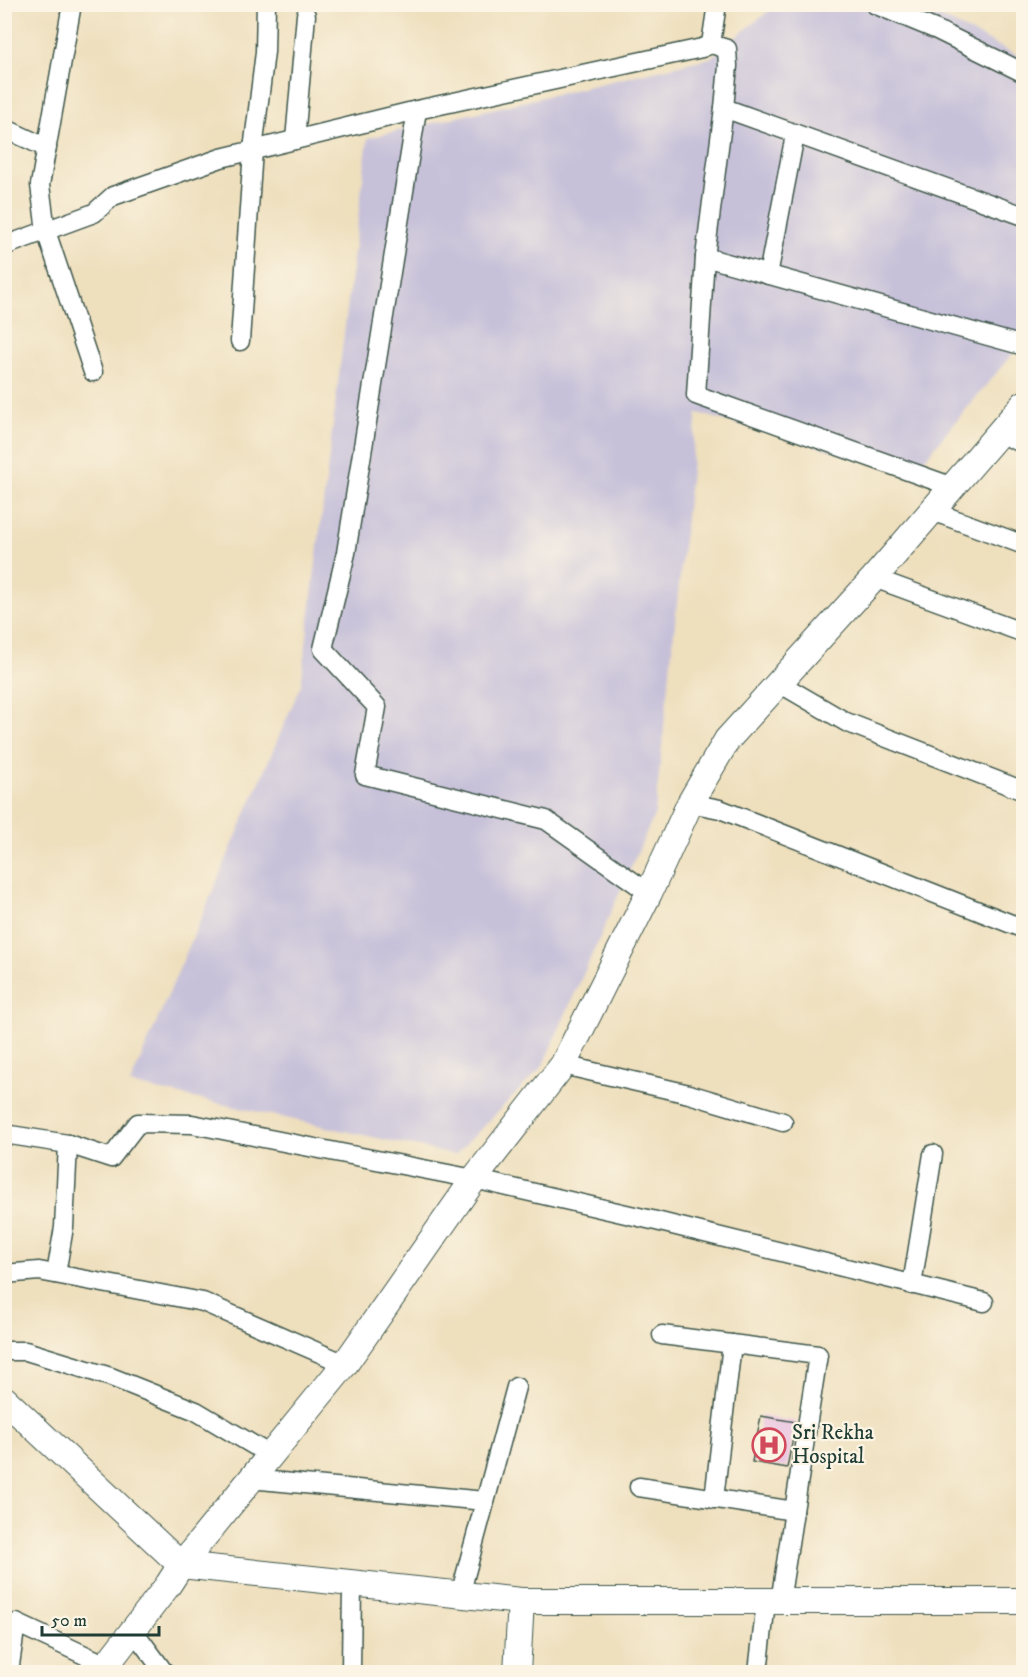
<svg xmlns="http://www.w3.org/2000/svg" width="1028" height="1677" viewBox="0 0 1028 1677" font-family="'IM FELL DW Pica',serif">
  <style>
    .industrial { fill: #c6c0d9 }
    .building { fill: #e2afdf }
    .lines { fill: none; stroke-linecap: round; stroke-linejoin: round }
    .street-casing { stroke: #3e5549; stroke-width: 21 }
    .secondary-casing { stroke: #3e5549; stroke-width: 28 }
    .street { stroke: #fff; stroke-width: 18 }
    .secondary { stroke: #fff; stroke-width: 26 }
    .labels { text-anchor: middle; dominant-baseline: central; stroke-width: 4.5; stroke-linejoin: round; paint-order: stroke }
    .poi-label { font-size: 21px; fill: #1f3d34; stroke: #fcf5e5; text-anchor: start }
  </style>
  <rect width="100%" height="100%" fill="#fcf5e5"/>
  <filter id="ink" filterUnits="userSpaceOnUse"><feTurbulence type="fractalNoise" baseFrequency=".0167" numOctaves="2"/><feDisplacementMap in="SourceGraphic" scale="12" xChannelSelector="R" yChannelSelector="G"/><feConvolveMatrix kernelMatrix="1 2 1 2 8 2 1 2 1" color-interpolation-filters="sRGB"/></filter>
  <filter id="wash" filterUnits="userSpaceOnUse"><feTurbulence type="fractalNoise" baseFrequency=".008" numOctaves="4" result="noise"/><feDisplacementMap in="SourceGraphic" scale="24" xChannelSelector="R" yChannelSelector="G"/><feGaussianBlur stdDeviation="1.35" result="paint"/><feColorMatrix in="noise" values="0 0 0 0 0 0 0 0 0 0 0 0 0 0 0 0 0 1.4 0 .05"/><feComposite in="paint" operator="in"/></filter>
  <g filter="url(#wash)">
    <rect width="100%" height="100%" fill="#eedfbd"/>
    <!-- industrial -->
    <path class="industrial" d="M 776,5 L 916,5 L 1023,58 L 1023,341 L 913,473 L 697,413 L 655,813 L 542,1067 L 455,1155 L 130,1084 L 301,685 L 368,138 L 710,58 Z"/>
    <g id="blocks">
      <!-- building -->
      <path class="building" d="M 761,1416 L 796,1422 L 787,1468 L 752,1462 Z"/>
    </g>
  </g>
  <g filter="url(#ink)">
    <use href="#blocks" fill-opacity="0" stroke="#3e5549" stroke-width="1.5"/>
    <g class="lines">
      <!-- street casing -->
      <g class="street-casing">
        <g id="street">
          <path d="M 72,4 L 40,185 L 46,231 L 93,372"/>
          <path d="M 874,4 L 937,30 L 1024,73"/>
          <path d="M 711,44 L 727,49 L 728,66 L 724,108"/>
          <path d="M 417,110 L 346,553 L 323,649 L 377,707 L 365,775 L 546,820 L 649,893"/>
          <path d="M 4,128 L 47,148"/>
          <path d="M 295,140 L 306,15"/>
          <path d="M 1024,216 L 724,108 L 705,257 L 1024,346"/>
          <path d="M 4,246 L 94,213 L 113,196 L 221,158 L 417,110 L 702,48 L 711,44 L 717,4"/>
          <path d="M 705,257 L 696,395 L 953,487"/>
          <path d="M 768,275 L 795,135"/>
          <path d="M 240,341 L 253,150 L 265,52 L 266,4"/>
          <path d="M 999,433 L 1024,444"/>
          <path d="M 932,511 L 1024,545"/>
          <path d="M 874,578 L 1024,633"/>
          <path d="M 779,683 L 846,722 L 1021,790 L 1024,788"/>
          <path d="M 690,803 L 720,809 L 1024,929"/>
          <path d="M 563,1065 L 689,1094 L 783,1122"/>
          <path d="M 4,1134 L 68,1144 L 111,1158 L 138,1123 L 192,1124 L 474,1179 L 652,1220 L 984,1302"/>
          <path d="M 4,1274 L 39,1271 L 203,1302 L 345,1364"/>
          <path d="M 56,1274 L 64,1227 L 68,1144"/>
          <path d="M 912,1285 L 933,1154"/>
          <path d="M 662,1335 L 818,1355 L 780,1602"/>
          <path d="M 4,1351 L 26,1351 L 111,1377 L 196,1411 L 270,1455"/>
          <path d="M 250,1479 L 485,1501"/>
          <path d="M 639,1487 L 794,1511"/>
          <path d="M 714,1499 L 732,1344"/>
          <path d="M 460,1595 L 516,1387"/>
          <path d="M 133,1630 L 164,1672"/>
          <path d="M 9,1672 L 16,1623 L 106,1665"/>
          <path d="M 351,1672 L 352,1583"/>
          <path d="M 758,1672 L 766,1602"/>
        </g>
      </g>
      <!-- secondary casing -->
      <g class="secondary-casing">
        <g id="secondary">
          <path d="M 4,1399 L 181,1565 L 521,1601 L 1024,1601"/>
          <path d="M 101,1672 L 168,1585 L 181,1565 L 345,1364 L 474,1179 L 563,1065 L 649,893 L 690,803 L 727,740 L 874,578 L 1024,404"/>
          <path d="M 517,1672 L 521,1601"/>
        </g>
      </g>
      <!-- street -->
      <use href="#street" class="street"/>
      <!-- secondary -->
      <use href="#secondary" class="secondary"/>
    </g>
  </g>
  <!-- icons -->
  <defs>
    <g id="hospital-ring" transform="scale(1.725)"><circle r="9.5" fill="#fcf5e5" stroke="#d1495b" stroke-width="1.5"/><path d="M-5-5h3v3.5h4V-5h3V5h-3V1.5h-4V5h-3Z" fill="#d1495b"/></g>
  </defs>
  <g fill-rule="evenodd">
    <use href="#hospital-ring" x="769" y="1445"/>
  </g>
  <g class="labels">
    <!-- poi labels -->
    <g class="poi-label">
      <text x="792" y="1433">Sri Rekha<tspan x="792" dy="24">Hospital</tspan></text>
    </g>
  </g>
  <!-- margin -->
  <rect width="1028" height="1677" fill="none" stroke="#fcf5e5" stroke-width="24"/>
  <!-- scale -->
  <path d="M42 1626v9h117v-9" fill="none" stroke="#1f3d34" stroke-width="3"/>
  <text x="51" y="1626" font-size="18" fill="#1f3d34" stroke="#fcf5e5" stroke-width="4.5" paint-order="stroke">50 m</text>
</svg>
